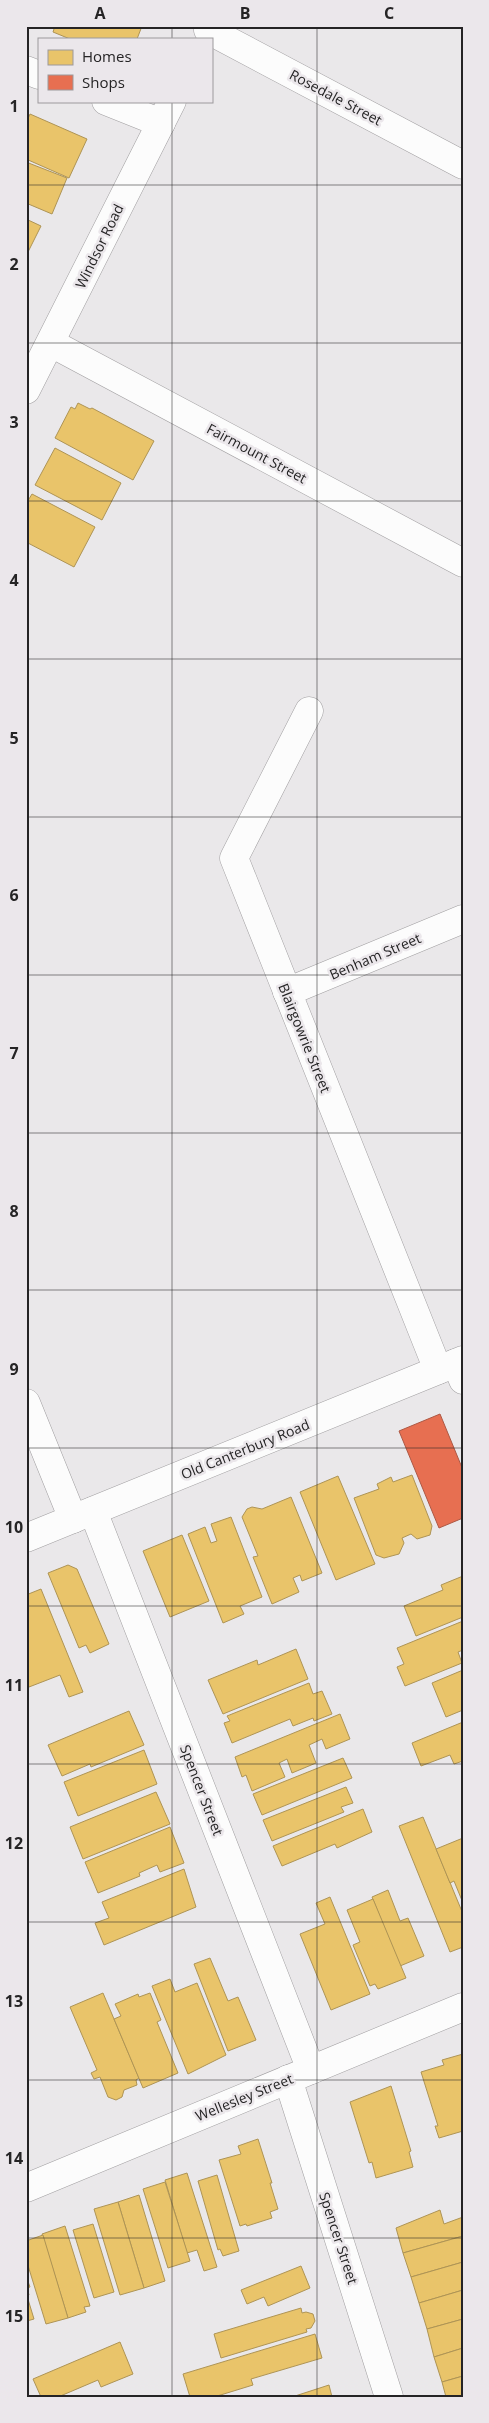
<svg xmlns="http://www.w3.org/2000/svg" width="489" height="2423" viewBox="0 0 489 2423" font-family="'Open Sans',sans-serif">
  <style>
    .homes { fill: #e9c46a; stroke: #ae9455 }
    .shops { fill: #e76f51; stroke: #ad5844 }
    .lines { fill: none; stroke-linecap: round; stroke-linejoin: round }
    .minor-casing { stroke: #a19fa1; stroke-width: 29 }
    .primary-casing { stroke: #a19fa1; stroke-width: 29 }
    .minor { stroke: #fcfcfc; stroke-width: 28 }
    .primary { stroke: #fcfcfc; stroke-width: 28 }
    .grid { fill: none; stroke: #252425; stroke-width: 1; stroke-opacity: 0.55 }
    .labels { text-anchor: middle; dominant-baseline: central; stroke-width: 5; stroke-linejoin: round; paint-order: stroke }
    .street-label { font-size: 14px; fill: #252425; stroke: #ebe7eb }
    .neatline { fill: none; stroke: #252425; stroke-width: 2 }
    .grid-label { font-size: 16px; text-anchor: middle; font-weight: bold; fill: #252425 }
  </style>
  <rect width="100%" height="100%" fill="#eae8ea"/>
  <!-- homes -->
  <g class="homes">
    <path d="M 55,26 L 142,26 L 137,39 L 70,39 L 53,32 Z"/>
    <path d="M 30,114 L 87,139 L 69,178 L 26,159 L 26,123 Z"/>
    <path d="M 26,162 L 67,178 L 52,214 L 26,203 Z"/>
    <path d="M 26,219 L 41,226 L 26,256 Z"/>
    <path d="M 78,403 L 90,409 L 92,408 L 154,441 L 133,480 L 55,438 L 71,407 L 75,409 Z"/>
    <path d="M 55,448 L 121,483 L 102,520 L 35,485 Z"/>
    <path d="M 32,494 L 95,527 L 74,567 L 26,542 L 26,504 Z"/>
    <path d="M 412,1475 L 432,1526 L 430,1535 L 417,1539 L 411,1534 L 402,1538 L 404,1543 L 399,1554 L 384,1558 L 376,1555 L 354,1498 L 379,1489 L 377,1484 L 391,1477 L 393,1482 Z"/>
    <path d="M 338,1476 L 375,1564 L 336,1580 L 300,1492 Z"/>
    <path d="M 291,1497 L 322,1573 L 302,1581 L 300,1575 L 293,1578 L 299,1592 L 272,1604 L 253,1557 L 258,1556 L 242,1517 L 247,1509 L 252,1507 L 262,1509 Z"/>
    <path d="M 231,1517 L 262,1597 L 240,1606 L 244,1614 L 223,1623 L 188,1534 L 205,1527 L 211,1543 L 217,1541 L 211,1524 Z"/>
    <path d="M 182,1535 L 209,1601 L 170,1617 L 143,1551 Z"/>
    <path d="M 68,1565 L 77,1569 L 109,1644 L 90,1653 L 86,1645 L 79,1648 L 48,1573 Z"/>
    <path d="M 463,1576 L 463,1617 L 416,1636 L 404,1606 L 443,1590 L 441,1585 Z"/>
    <path d="M 41,1589 L 83,1692 L 69,1697 L 60,1675 L 29,1687 L 26,1681 L 26,1595 Z"/>
    <path d="M 463,1621 L 463,1650 L 458,1652 L 462,1663 L 405,1686 L 397,1667 L 404,1664 L 397,1648 Z"/>
    <path d="M 296,1649 L 308,1679 L 223,1714 L 208,1680 L 257,1660 L 258,1665 Z"/>
    <path d="M 463,1670 L 463,1710 L 446,1717 L 432,1683 Z"/>
    <path d="M 309,1683 L 313,1694 L 322,1691 L 332,1714 L 314,1721 L 313,1718 L 293,1726 L 290,1719 L 232,1743 L 224,1723 L 230,1721 L 227,1716 Z"/>
    <path d="M 129,1711 L 144,1745 L 91,1767 L 90,1764 L 62,1776 L 48,1745 Z"/>
    <path d="M 340,1714 L 350,1739 L 326,1749 L 322,1739 L 309,1745 L 316,1763 L 292,1773 L 287,1759 L 279,1763 L 285,1777 L 252,1791 L 246,1775 L 242,1777 L 235,1757 Z"/>
    <path d="M 463,1722 L 463,1761 L 454,1764 L 450,1755 L 421,1766 L 412,1743 Z"/>
    <path d="M 144,1750 L 157,1784 L 78,1816 L 64,1782 Z"/>
    <path d="M 343,1758 L 352,1778 L 262,1815 L 253,1794 Z"/>
    <path d="M 346,1787 L 353,1803 L 341,1807 L 344,1812 L 272,1841 L 263,1820 Z"/>
    <path d="M 156,1792 L 170,1824 L 83,1859 L 70,1827 Z"/>
    <path d="M 363,1809 L 372,1832 L 337,1848 L 335,1844 L 282,1866 L 273,1846 Z"/>
    <path d="M 423,1817 L 463,1914 L 463,1947 L 450,1952 L 399,1826 Z"/>
    <path d="M 170,1827 L 184,1863 L 160,1872 L 157,1865 L 139,1873 L 140,1876 L 98,1893 L 85,1862 Z"/>
    <path d="M 463,1838 L 463,1903 L 454,1881 L 450,1883 L 436,1849 Z"/>
    <path d="M 184,1869 L 196,1907 L 104,1945 L 95,1923 L 109,1918 L 102,1902 Z"/>
    <path d="M 388,1890 L 400,1921 L 408,1918 L 424,1956 L 400,1966 L 372,1897 Z"/>
    <path d="M 330,1897 L 370,1994 L 331,2010 L 300,1934 L 325,1924 L 316,1903 Z"/>
    <path d="M 373,1899 L 406,1978 L 378,1989 L 375,1984 L 370,1986 L 353,1945 L 360,1942 L 347,1910 Z"/>
    <path d="M 210,1958 L 228,2001 L 238,1997 L 256,2040 L 228,2051 L 194,1964 Z"/>
    <path d="M 170,1979 L 175,1992 L 197,1983 L 226,2055 L 188,2074 L 152,1986 Z"/>
    <path d="M 103,1993 L 139,2078 L 136,2080 L 137,2085 L 124,2090 L 122,2097 L 116,2100 L 108,2097 L 100,2077 L 94,2079 L 91,2073 L 97,2070 L 70,2007 Z"/>
    <path d="M 150,1993 L 161,2020 L 157,2022 L 178,2073 L 143,2088 L 114,2019 L 121,2016 L 115,2004 L 138,1994 L 139,1997 Z"/>
    <path d="M 463,2054 L 463,2131 L 439,2138 L 435,2126 L 438,2126 L 421,2072 L 444,2065 L 442,2060 Z"/>
    <path d="M 391,2086 L 411,2151 L 409,2152 L 413,2167 L 376,2178 L 372,2162 L 369,2163 L 350,2102 Z"/>
    <path d="M 258,2139 L 272,2183 L 270,2183 L 278,2209 L 270,2212 L 272,2218 L 247,2226 L 246,2224 L 240,2226 L 219,2160 L 241,2154 L 238,2146 Z"/>
    <path d="M 187,2173 L 217,2267 L 204,2271 L 197,2250 L 187,2253 L 165,2180 Z"/>
    <path d="M 217,2175 L 239,2251 L 223,2256 L 220,2249 L 218,2250 L 198,2181 Z"/>
    <path d="M 165,2182 L 190,2261 L 168,2268 L 143,2189 Z"/>
    <path d="M 139,2195 L 165,2281 L 144,2288 L 118,2202 Z"/>
    <path d="M 118,2202 L 144,2288 L 120,2295 L 94,2209 Z"/>
    <path d="M 440,2210 L 444,2224 L 463,2217 L 463,2236 L 403,2253 L 396,2228 Z"/>
    <path d="M 93,2224 L 114,2292 L 94,2298 L 73,2230 Z"/>
    <path d="M 65,2226 L 90,2306 L 84,2307 L 86,2312 L 68,2318 L 42,2234 Z"/>
    <path d="M 43,2235 L 68,2318 L 46,2324 L 26,2259 L 26,2241 Z"/>
    <path d="M 463,2236 L 463,2262 L 411,2277 L 403,2253 Z"/>
    <path d="M 463,2262 L 463,2290 L 419,2303 L 411,2277 Z"/>
    <path d="M 301,2266 L 310,2288 L 268,2306 L 264,2297 L 247,2304 L 241,2290 Z"/>
    <path d="M 26,2276 L 30,2287 L 27,2288 L 29,2295 L 27,2296 L 34,2319 L 27,2321 L 28,2326 L 26,2327 Z"/>
    <path d="M 463,2290 L 463,2319 L 427,2329 L 419,2303 Z"/>
    <path d="M 301,2308 L 302,2313 L 306,2312 L 313,2314 L 315,2321 L 311,2328 L 306,2329 L 307,2332 L 221,2358 L 214,2334 Z"/>
    <path d="M 463,2319 L 463,2348 L 434,2357 L 427,2329 Z"/>
    <path d="M 315,2334 L 322,2358 L 251,2379 L 253,2385 L 214,2397 L 190,2397 L 183,2374 Z"/>
    <path d="M 120,2342 L 133,2374 L 101,2387 L 98,2380 L 58,2397 L 41,2397 L 33,2379 Z"/>
    <path d="M 463,2348 L 463,2376 L 442,2382 L 434,2357 Z"/>
    <path d="M 463,2376 L 463,2397 L 446,2397 L 442,2382 Z"/>
    <path d="M 329,2385 L 332,2397 L 292,2397 Z"/>
  </g>
  <!-- shops -->
  <path class="shops" d="M 440,1414 L 463,1470 L 463,1518 L 439,1528 L 399,1431 Z"/>
  <g class="lines">
    <!-- minor casing -->
    <g class="minor-casing">
      <g id="minor">
        <path d="M 208,30 L 463,165"/>
        <path d="M 26,70 L 39,75"/>
        <path d="M 106,101 L 161,123"/>
        <path d="M 51,343 L 463,563"/>
        <path d="M 26,390 L 172,101"/>
        <path d="M 309,711 L 234,858 L 438,1370"/>
        <path d="M 287,992 L 463,919"/>
        <path d="M 456,1363 L 463,1380"/>
        <path d="M 26,1403 L 73,1519"/>
        <path d="M 93,1511 L 311,2070"/>
        <path d="M 288,2079 L 389,2397"/>
        <path d="M 26,2188 L 463,2007"/>
      </g>
    </g>
    <!-- primary casing -->
    <g class="primary-casing">
      <path id="primary" d="M 26,1538 L 463,1360"/>
    </g>
    <!-- minor -->
    <use href="#minor" class="minor"/>
    <!-- primary -->
    <use href="#primary" class="primary"/>
  </g>
  <!-- grid -->
  <path class="grid" d="M 172,26 L 172,39M 317,26 L 317,2397M 172,101 L 172,2397M 26,185 L 463,185M 26,343 L 463,343M 26,501 L 463,501M 26,659 L 463,659M 26,817 L 463,817M 26,975 L 463,975M 26,1133 L 463,1133M 26,1290 L 463,1290M 26,1448 L 463,1448M 26,1606 L 463,1606M 26,1764 L 463,1764M 26,1922 L 463,1922M 26,2080 L 463,2080M 26,2238 L 463,2238"/>
  <g class="labels">
    <!-- street labels -->
    <g class="street-label">
      <text transform="translate(336 97) rotate(28)">Rosedale Street</text>
      <text transform="translate(99 246) rotate(-64)">Windsor Road</text>
      <text transform="translate(257 453) rotate(28)">Fairmount Street</text>
      <text transform="translate(375 956) rotate(-23)">Benham Street</text>
      <text transform="translate(305 1038) rotate(68)">Blairgowrie Street</text>
      <text transform="translate(245 1449) rotate(-22)">Old Canterbury Road</text>
      <text transform="translate(202 1790) rotate(69)">Spencer Street</text>
      <text transform="translate(244 2097) rotate(-22)">Wellesley Street</text>
      <text transform="translate(339 2238) rotate(72)">Spencer Street</text>
    </g>
  </g>
  <!-- border -->
  <rect width="489" height="2423" fill="none" stroke="#ebe7eb" stroke-width="55"/>
  <!-- legend -->
  <rect x="38" y="38" width="175" height="65" fill="#ebe7eb" stroke="#9c999c"/>
  <rect x="48" y="50" width="25" height="15" fill="#e9c46a" stroke="#9c999c"/>
  <text x="82" y="62" font-size="15" fill="#252425">Homes</text>
  <rect x="48" y="75" width="25" height="15" fill="#e76f51" stroke="#9c999c"/>
  <text x="82" y="88" font-size="15" fill="#252425">Shops</text>
  <rect x="28" y="28" width="434" height="2368" class="neatline"/>
  <g class="grid-label">
    <text x="100" y="19">A</text>
    <text x="245" y="19">B</text>
    <text x="389" y="19">C</text>
    <text x="14" y="112">1</text>
    <text x="14" y="270">2</text>
    <text x="14" y="428">3</text>
    <text x="14" y="586">4</text>
    <text x="14" y="744">5</text>
    <text x="14" y="901">6</text>
    <text x="14" y="1059">7</text>
    <text x="14" y="1217">8</text>
    <text x="14" y="1375">9</text>
    <text x="14" y="1533">10</text>
    <text x="14" y="1691">11</text>
    <text x="14" y="1849">12</text>
    <text x="14" y="2007">13</text>
    <text x="14" y="2164">14</text>
    <text x="14" y="2322">15</text>
  </g>
</svg>
